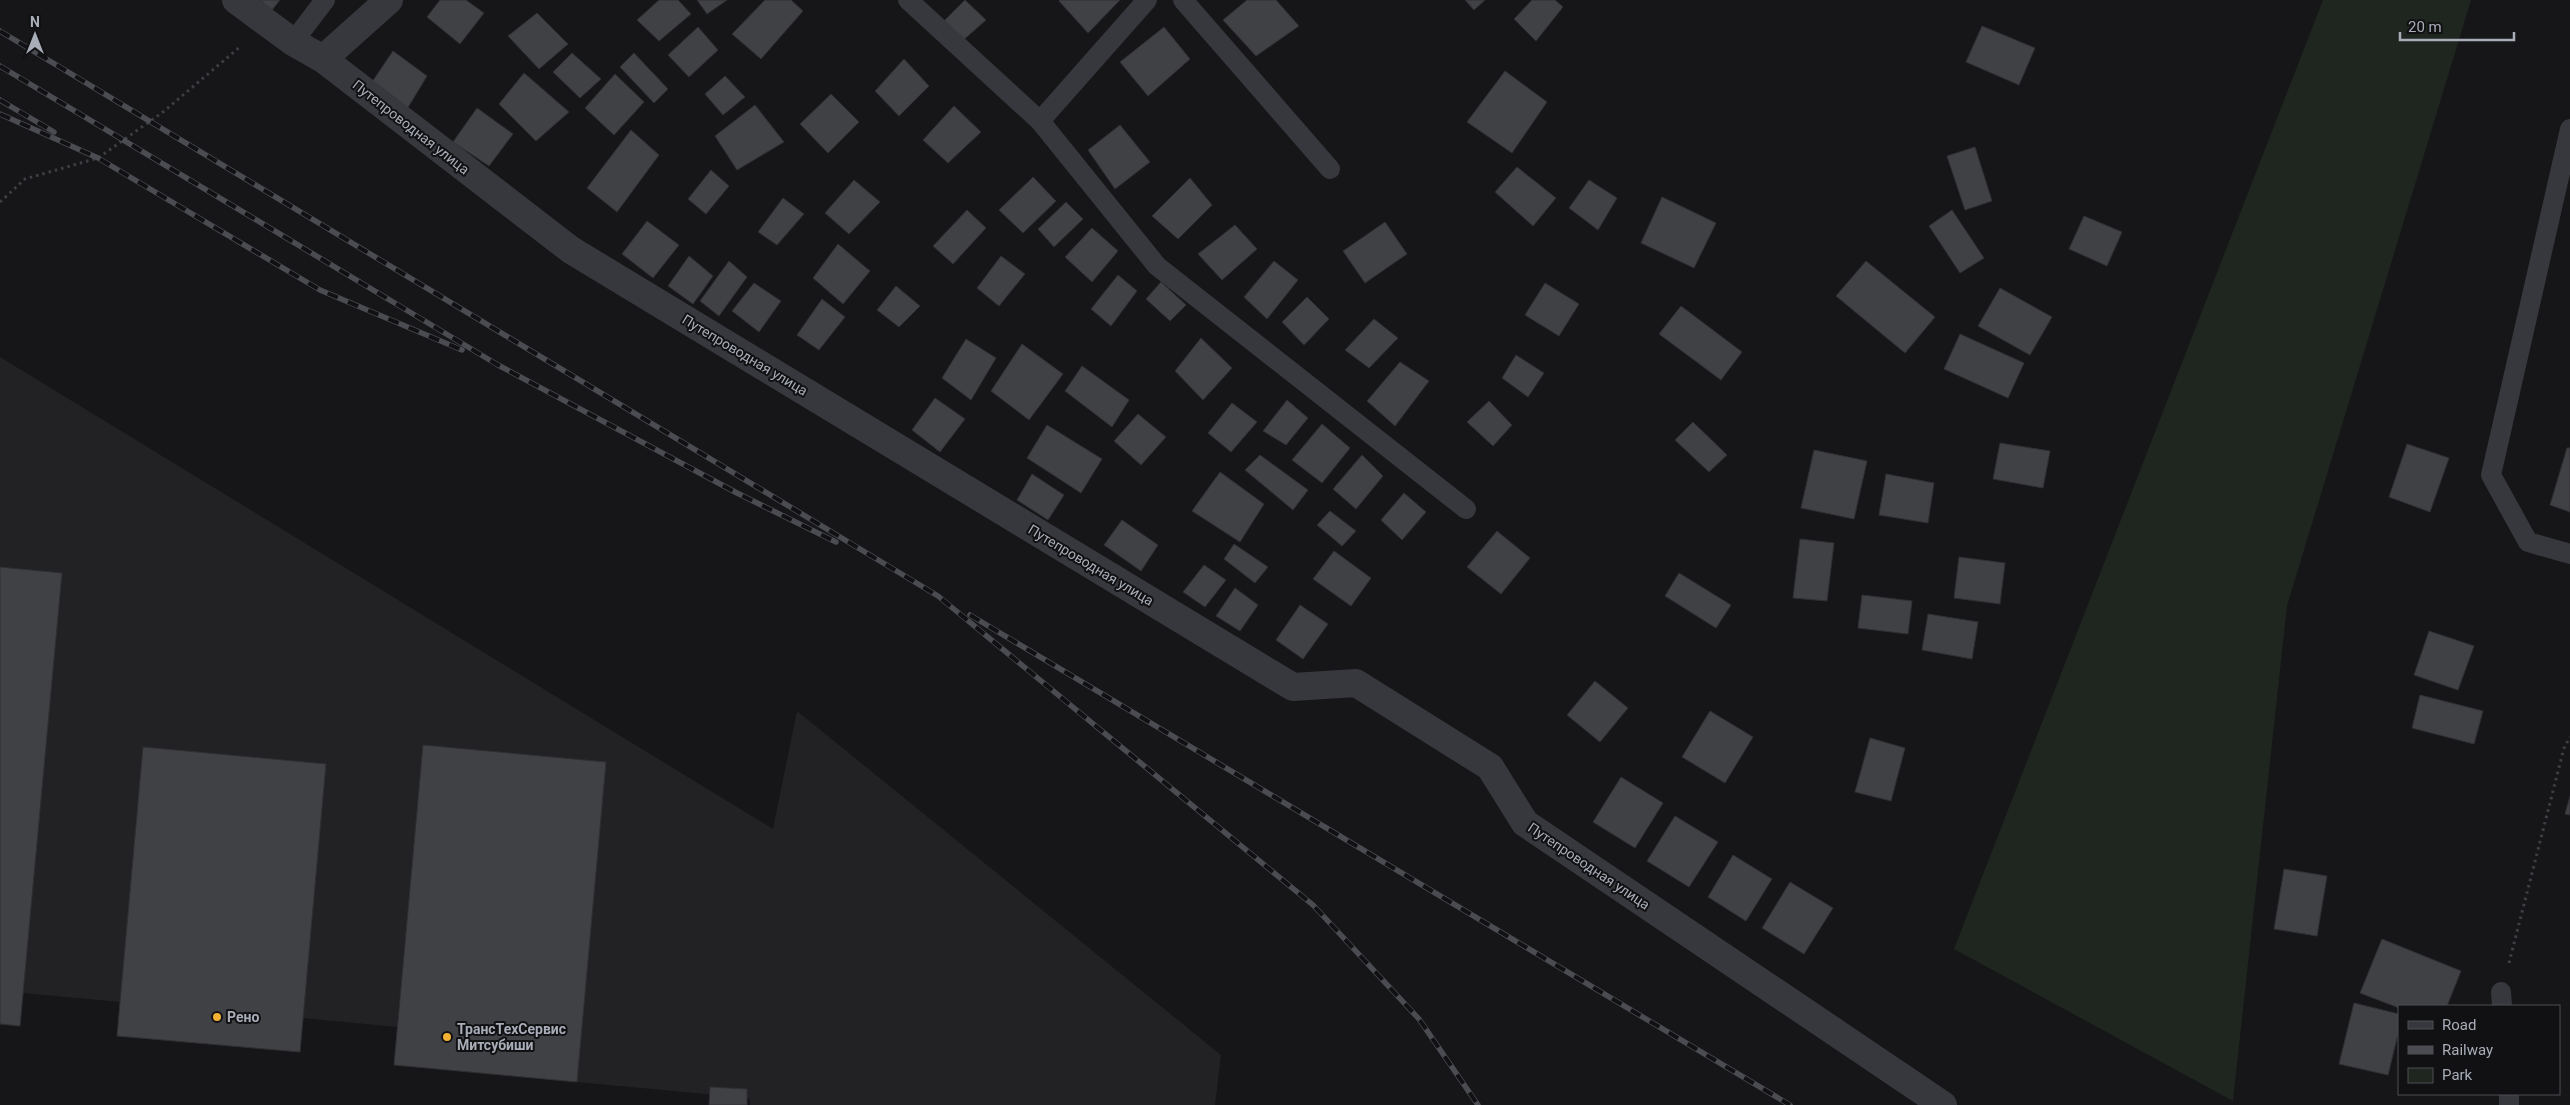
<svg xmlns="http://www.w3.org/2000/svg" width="2570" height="1105" viewBox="0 0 2570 1105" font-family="Roboto,sans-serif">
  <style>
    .built { fill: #222225 }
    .green { fill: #1e261f }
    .building { fill: #404145; stroke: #303034 }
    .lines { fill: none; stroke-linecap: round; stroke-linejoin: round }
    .path { stroke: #3d3f44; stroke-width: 3; stroke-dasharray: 2.5 4; stroke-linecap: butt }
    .lane { stroke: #37383d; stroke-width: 20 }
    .street { stroke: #37383d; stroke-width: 28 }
    .rail-casing { stroke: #4a4c52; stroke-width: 5.5 }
    .rail { stroke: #111113; stroke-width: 4; stroke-dasharray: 11; stroke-linecap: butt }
    .poi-dot { fill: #f2b134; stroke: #111113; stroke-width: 2 }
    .labels { text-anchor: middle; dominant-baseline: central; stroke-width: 4; stroke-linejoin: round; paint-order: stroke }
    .street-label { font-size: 14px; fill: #a8adb8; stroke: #111113 }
    .poi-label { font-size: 14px; font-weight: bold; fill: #a8adb8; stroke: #111113; text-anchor: start }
  </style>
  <rect width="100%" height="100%" fill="#161618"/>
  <!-- built -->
  <path class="built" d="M 0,357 L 773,829 L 797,711 L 1221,1055 L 1215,1105 L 750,1105 L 749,1098 L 577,1082 L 606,762 L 423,745 L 397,1027 L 303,1018 L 326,764 L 143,747 L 120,1002 L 23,993 L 62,573 L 0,567 Z"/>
  <!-- green -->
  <path class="green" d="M 2323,0 L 2471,0 L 2287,606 L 2233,1101 L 1954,949 Z"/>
  <!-- building -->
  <g class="building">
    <path d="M 260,0 L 280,0 L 272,10 Z"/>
    <path d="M 440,0 L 466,0 L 484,13 L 460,44 L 427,17 Z"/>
    <path d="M 659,0 L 678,0 L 691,14 L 659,41 L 637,20 Z"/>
    <path d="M 697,0 L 727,0 L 707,14 Z"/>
    <path d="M 765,0 L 791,0 L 803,11 L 761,59 L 732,34 Z"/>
    <path d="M 965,0 L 986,20 L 961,42 L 942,23 Z"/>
    <path d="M 1060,0 L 1120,0 L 1088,33 L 1059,1 Z"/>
    <path d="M 1247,0 L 1276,0 L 1299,26 L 1256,56 L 1223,20 Z"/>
    <path d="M 1465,0 L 1485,0 L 1474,10 Z"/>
    <path d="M 1532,0 L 1555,0 L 1563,7 L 1536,41 L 1514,19 Z"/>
    <path d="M 537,13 L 568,44 L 539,69 L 508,36 Z"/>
    <path d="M 1982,26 L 2035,48 L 2019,85 L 1966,62 Z"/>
    <path d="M 698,27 L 718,50 L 689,77 L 668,55 Z"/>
    <path d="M 1164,27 L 1190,59 L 1148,96 L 1120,62 Z"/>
    <path d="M 393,51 L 427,76 L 407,109 L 370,85 Z"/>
    <path d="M 572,53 L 601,79 L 580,98 L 553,72 Z"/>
    <path d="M 634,53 L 668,89 L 654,103 L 620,67 Z"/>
    <path d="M 904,59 L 929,86 L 899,116 L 875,91 Z"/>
    <path d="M 1505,71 L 1547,102 L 1512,153 L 1467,122 Z"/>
    <path d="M 524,73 L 569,112 L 536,141 L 499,104 Z"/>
    <path d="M 615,74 L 644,102 L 614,135 L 585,108 Z"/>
    <path d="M 725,76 L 745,97 L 723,115 L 705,94 Z"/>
    <path d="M 831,94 L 859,122 L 828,153 L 800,124 Z"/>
    <path d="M 755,105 L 784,142 L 737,170 L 715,136 Z"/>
    <path d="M 954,106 L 981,132 L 948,163 L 923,140 Z"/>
    <path d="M 477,108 L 513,134 L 489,166 L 453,142 Z"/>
    <path d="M 1120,125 L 1150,162 L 1115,189 L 1088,150 Z"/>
    <path d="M 631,130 L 659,155 L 617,212 L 587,188 Z"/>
    <path d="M 1975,147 L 1992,201 L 1965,210 L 1947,156 Z"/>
    <path d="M 1517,167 L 1556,198 L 1533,226 L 1495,192 Z"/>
    <path d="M 711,170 L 729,186 L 706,214 L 688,199 Z"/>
    <path d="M 1033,177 L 1056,201 L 1023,233 L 999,210 Z"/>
    <path d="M 1190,178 L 1212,205 L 1178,239 L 1152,216 Z"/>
    <path d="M 854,180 L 880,202 L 849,234 L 825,213 Z"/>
    <path d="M 1589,180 L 1617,198 L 1598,230 L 1569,208 Z"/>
    <path d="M 1662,197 L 1716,223 L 1694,268 L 1641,243 Z"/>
    <path d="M 783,198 L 804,214 L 777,245 L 758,232 Z"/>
    <path d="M 1066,202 L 1083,219 L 1054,247 L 1038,229 Z"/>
    <path d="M 967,210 L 986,228 L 953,264 L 933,246 Z"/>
    <path d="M 1952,210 L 1984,258 L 1960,273 L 1929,226 Z"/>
    <path d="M 2084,216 L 2122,232 L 2107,266 L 2069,249 Z"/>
    <path d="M 647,221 L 679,245 L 653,278 L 622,254 Z"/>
    <path d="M 1385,222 L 1407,254 L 1365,283 L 1343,251 Z"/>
    <path d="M 1235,225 L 1257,249 L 1222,280 L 1198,254 Z"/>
    <path d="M 1092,228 L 1118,251 L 1092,282 L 1065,257 Z"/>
    <path d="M 838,244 L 870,271 L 843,304 L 813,278 Z"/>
    <path d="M 689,256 L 713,276 L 693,304 L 668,286 Z"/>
    <path d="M 1001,256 L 1025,274 L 999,306 L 977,288 Z"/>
    <path d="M 729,261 L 747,277 L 719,316 L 700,301 Z"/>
    <path d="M 1274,261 L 1298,280 L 1267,319 L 1244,297 Z"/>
    <path d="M 1866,261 L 1935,317 L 1905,353 L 1836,296 Z"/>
    <path d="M 1118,275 L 1137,291 L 1111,326 L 1091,309 Z"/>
    <path d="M 1161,282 L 1186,305 L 1170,321 L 1146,299 Z"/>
    <path d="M 754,283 L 781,301 L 759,332 L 732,311 Z"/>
    <path d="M 1545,283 L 1579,304 L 1559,336 L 1525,315 Z"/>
    <path d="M 896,286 L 920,306 L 899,327 L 877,310 Z"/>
    <path d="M 2000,288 L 2052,317 L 2030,355 L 1978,326 Z"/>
    <path d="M 1307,297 L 1329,319 L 1304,345 L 1282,322 Z"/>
    <path d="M 822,299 L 845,317 L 819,350 L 797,335 Z"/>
    <path d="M 1681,306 L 1742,352 L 1721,380 L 1659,334 Z"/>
    <path d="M 1374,319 L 1398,338 L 1369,368 L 1345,350 Z"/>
    <path d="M 1960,334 L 2024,363 L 2008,398 L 1944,369 Z"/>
    <path d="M 1201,338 L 1232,368 L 1203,400 L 1175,371 Z"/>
    <path d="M 966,339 L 996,358 L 971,400 L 942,378 Z"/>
    <path d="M 1022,344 L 1063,374 L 1029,420 L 991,391 Z"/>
    <path d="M 1516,355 L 1544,373 L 1528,397 L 1502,378 Z"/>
    <path d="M 1400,362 L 1429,381 L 1395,426 L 1367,401 Z"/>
    <path d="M 1082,366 L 1129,400 L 1112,427 L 1065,391 Z"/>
    <path d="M 935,398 L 965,419 L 940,452 L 912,430 Z"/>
    <path d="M 1287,400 L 1308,418 L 1286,445 L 1263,431 Z"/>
    <path d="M 1489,401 L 1512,425 L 1493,446 L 1467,422 Z"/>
    <path d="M 1232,403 L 1257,422 L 1231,452 L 1208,433 Z"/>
    <path d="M 1138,414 L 1166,437 L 1141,465 L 1114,441 Z"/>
    <path d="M 1693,422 L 1727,455 L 1709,472 L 1675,440 Z"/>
    <path d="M 1322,424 L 1350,448 L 1322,483 L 1292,460 Z"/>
    <path d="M 1047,425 L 1102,459 L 1081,493 L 1027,458 Z"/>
    <path d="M 2000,443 L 2050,451 L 2043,488 L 1993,479 Z"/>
    <path d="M 2407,444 L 2449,458 L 2430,512 L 2389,497 Z"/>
    <path d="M 2567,448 L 2570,448 L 2570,512 L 2550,505 Z"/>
    <path d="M 1814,450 L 1867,461 L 1854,519 L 1801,508 Z"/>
    <path d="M 1260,455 L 1308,490 L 1293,510 L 1245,470 Z"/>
    <path d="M 1362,455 L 1383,476 L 1356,509 L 1333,489 Z"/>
    <path d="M 1220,472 L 1264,504 L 1240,542 L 1192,511 Z"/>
    <path d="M 1032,474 L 1064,495 L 1048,520 L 1017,500 Z"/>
    <path d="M 1886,474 L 1934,483 L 1928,523 L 1879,515 Z"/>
    <path d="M 1404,493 L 1426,512 L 1402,540 L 1381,520 Z"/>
    <path d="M 1330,511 L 1356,531 L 1342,546 L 1317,525 Z"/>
    <path d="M 1122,520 L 1158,545 L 1141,571 L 1104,545 Z"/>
    <path d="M 1497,531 L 1530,558 L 1501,594 L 1467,567 Z"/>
    <path d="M 1800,539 L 1834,543 L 1827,601 L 1793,598 Z"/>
    <path d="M 1234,544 L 1268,567 L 1255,583 L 1224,559 Z"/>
    <path d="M 1334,551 L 1371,578 L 1351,606 L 1313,579 Z"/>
    <path d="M 1959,557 L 2005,563 L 2000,604 L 1954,598 Z"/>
    <path d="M 1204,565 L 1226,580 L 1205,607 L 1183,592 Z"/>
    <path d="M 0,567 L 62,573 L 20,1026 L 0,1024 Z"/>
    <path d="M 1679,573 L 1731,605 L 1716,628 L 1665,596 Z"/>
    <path d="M 1235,588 L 1258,605 L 1240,631 L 1216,616 Z"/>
    <path d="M 1862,595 L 1912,601 L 1908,634 L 1858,628 Z"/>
    <path d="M 1300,605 L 1328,624 L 1303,659 L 1276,640 Z"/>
    <path d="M 1928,614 L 1978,622 L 1972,659 L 1922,650 Z"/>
    <path d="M 2429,631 L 2474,646 L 2458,690 L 2414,675 Z"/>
    <path d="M 1595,681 L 1628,708 L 1600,742 L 1567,715 Z"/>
    <path d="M 2420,695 L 2483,711 L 2474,744 L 2412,728 Z"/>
    <path d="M 1710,711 L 1753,737 L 1725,783 L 1682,757 Z"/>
    <path d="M 1870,738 L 1905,748 L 1891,801 L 1855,792 Z"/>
    <path d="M 423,745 L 606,762 L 577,1082 L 394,1065 Z"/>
    <path d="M 143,747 L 326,764 L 300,1052 L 117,1036 Z"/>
    <path d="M 1621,777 L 1663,803 L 1635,848 L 1593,822 Z"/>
    <path d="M 2570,796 L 2570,815 L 2565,814 Z"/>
    <path d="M 1675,816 L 1718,842 L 1689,887 L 1647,861 Z"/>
    <path d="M 1733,855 L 1772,879 L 1746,921 L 1708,897 Z"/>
    <path d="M 2284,869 L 2327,876 L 2317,936 L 2274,929 Z"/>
    <path d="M 1790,882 L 1833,908 L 1804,954 L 1762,928 Z"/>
    <path d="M 2382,939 L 2461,971 L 2447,1006 L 2399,1006 L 2399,1008 L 2360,993 Z"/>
    <path d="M 2354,1003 L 2399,1014 L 2399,1030 L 2388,1075 L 2339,1064 Z"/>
    <path d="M 710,1087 L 747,1089 L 747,1105 L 709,1105 Z"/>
  </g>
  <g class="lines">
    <!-- path -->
    <g class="path">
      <path d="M 0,202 L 25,179 L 98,158 L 163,112 L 241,46"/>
      <path d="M 2509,963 L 2564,748 L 2570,737"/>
    </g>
    <!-- lane -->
    <g class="lane">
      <path d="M 908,0 L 1040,121 L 1157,266 L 1466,509"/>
      <path d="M 1183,0 L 1330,169"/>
      <path d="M 293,42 L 325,0"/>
      <path d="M 1040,121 L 1147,0"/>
      <path d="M 2570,129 L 2491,475 L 2528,542 L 2570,554"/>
      <path d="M 2501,992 L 2502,1006"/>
      <path d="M 2509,1094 L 2509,1105"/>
    </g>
    <!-- street -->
    <g class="street">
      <path d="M 236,0 L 293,42 L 323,59 L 571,250 L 1293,687 L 1356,683 L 1490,767 L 1525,823 L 1943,1105"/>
      <path d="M 323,59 L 389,0"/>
    </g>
    <!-- rail casing -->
    <g class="rail-casing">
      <g id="rail">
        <path d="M 0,31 L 938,596 L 1313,905 L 1419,1019 L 1478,1105"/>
        <path d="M 0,66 L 498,365 L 737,493 L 836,542"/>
        <path d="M 0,100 L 54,132"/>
        <path d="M 0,114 L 98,158 L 320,290 L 462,350"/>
        <path d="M 970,615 L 1790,1105"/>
      </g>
    </g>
    <!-- rail -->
    <use href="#rail" class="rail"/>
  </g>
  <!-- markers -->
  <g class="poi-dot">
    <circle cx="217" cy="1017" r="5"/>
    <circle cx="447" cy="1037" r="5"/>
  </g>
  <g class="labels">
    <!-- street labels -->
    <g class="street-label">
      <text transform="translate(411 127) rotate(38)">Путепроводная улица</text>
      <text transform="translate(745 355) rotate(31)">Путепроводная улица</text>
      <text transform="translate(1091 565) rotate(31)">Путепроводная улица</text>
      <text transform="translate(1589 866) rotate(34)">Путепроводная улица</text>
    </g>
    <!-- poi labels -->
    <g class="poi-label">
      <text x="227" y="1017">Рено</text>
      <text x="457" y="1029">ТрансТехСервис<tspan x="457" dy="16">Митсубиши</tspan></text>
    </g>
  </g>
  <!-- legend -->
  <rect x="2398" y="1005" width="162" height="90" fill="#111113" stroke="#4d4f55"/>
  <rect x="2408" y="1021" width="25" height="8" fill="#37383d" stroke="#4d4f55"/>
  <text x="2442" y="1030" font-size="15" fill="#a8adb8">Road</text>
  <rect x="2408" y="1046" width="25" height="8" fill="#4a4c52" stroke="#4d4f55"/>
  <text x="2442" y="1055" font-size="15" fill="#a8adb8">Railway</text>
  <rect x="2408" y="1068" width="25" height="15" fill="#1e261f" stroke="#4d4f55"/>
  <text x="2442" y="1080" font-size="15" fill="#a8adb8">Park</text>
  <!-- north arrow -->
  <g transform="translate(35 35)" stroke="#111113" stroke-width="4" paint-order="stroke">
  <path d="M0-4L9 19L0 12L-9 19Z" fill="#a8adb8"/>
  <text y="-8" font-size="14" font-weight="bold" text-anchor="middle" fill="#a8adb8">N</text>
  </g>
  <!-- scale -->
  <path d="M2400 32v8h114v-8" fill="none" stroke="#a8adb8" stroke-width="2.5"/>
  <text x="2408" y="32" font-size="15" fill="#a8adb8" stroke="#111113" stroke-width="4" paint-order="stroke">20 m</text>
</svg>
